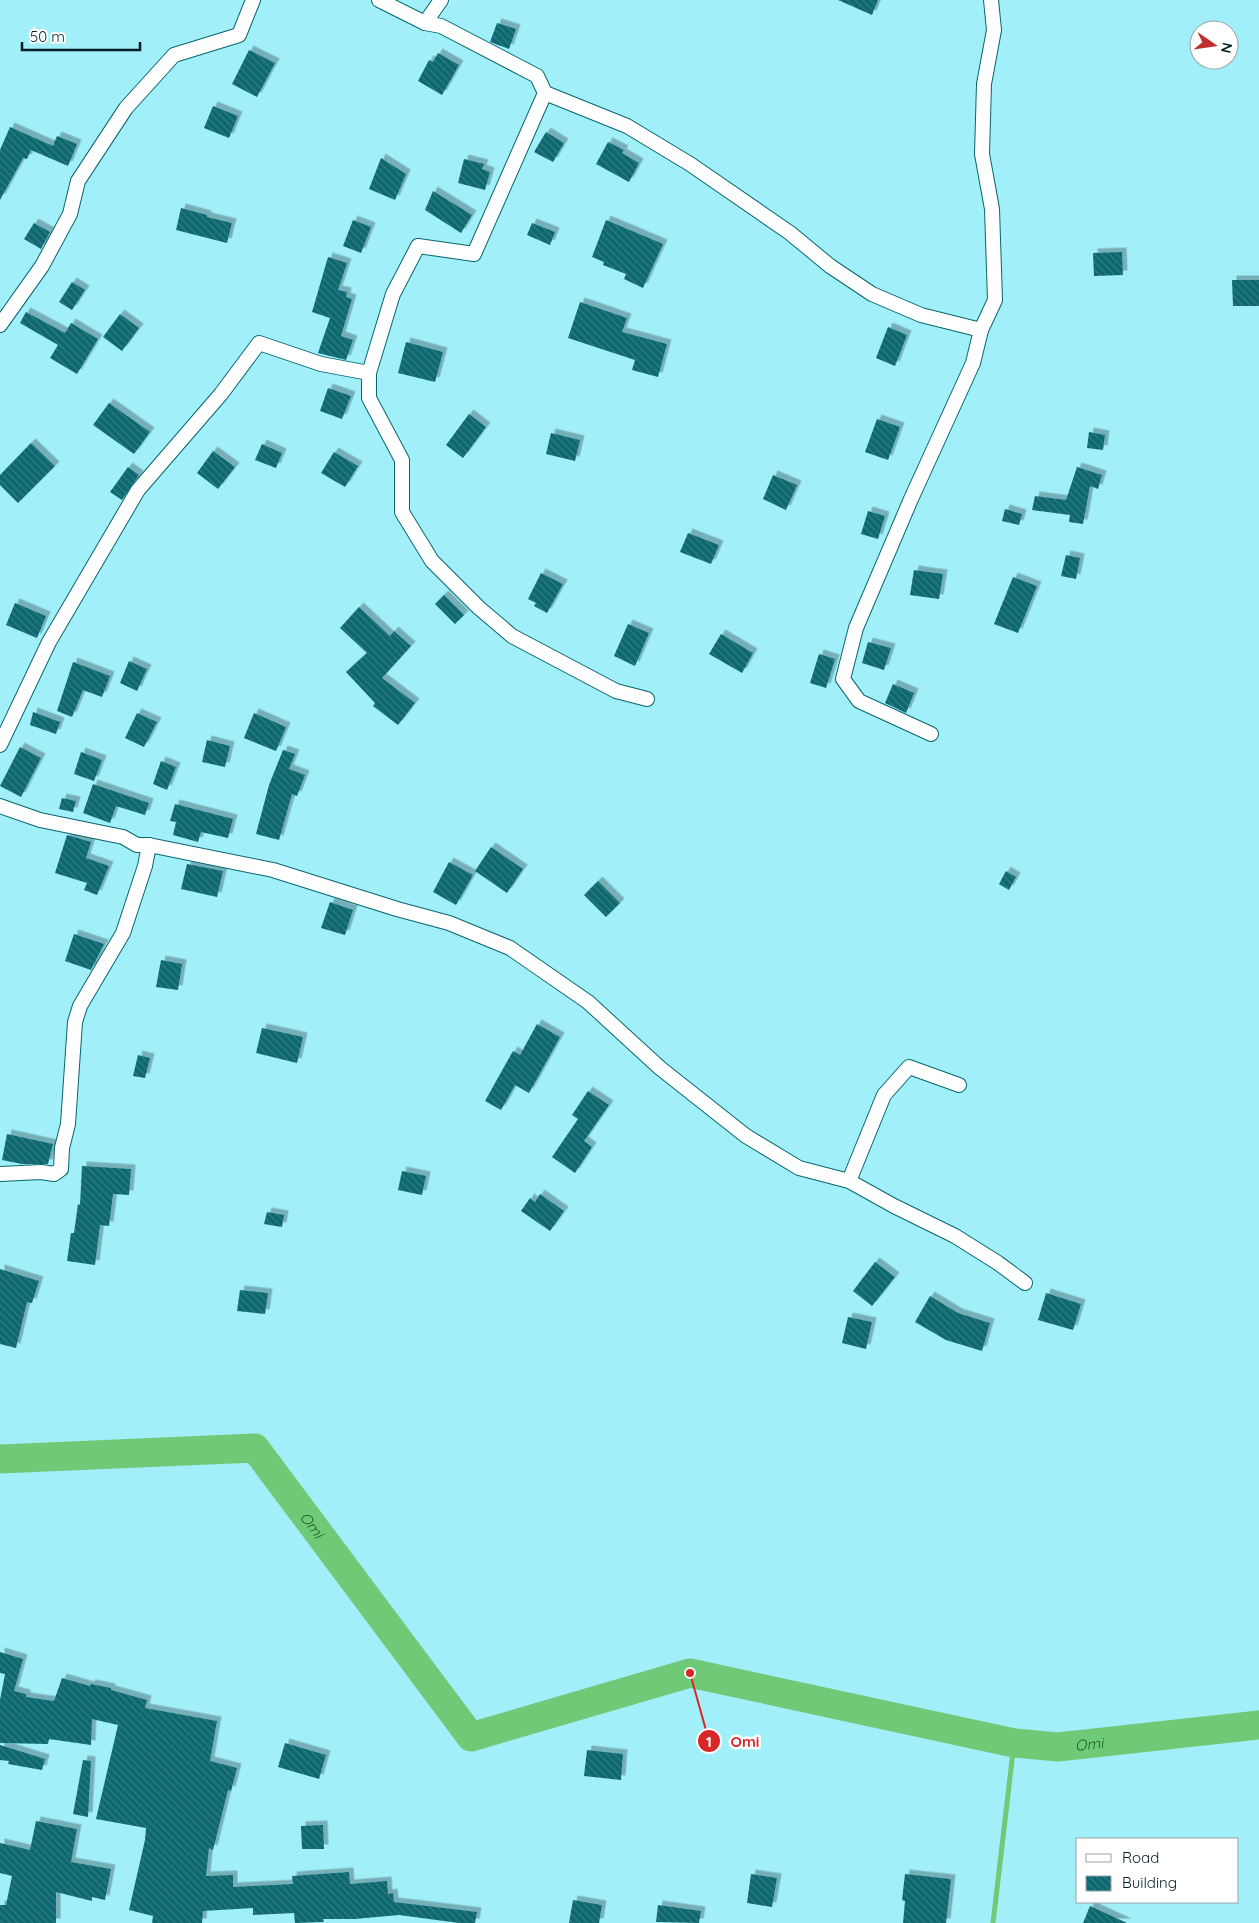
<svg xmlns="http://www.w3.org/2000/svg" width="1259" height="1923" viewBox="0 0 1259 1923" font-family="Quicksand,sans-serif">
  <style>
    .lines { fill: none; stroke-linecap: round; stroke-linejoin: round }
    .stream { stroke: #6fca77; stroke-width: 5 }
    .river { stroke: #6fca77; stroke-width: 29 }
    .building { fill: url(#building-back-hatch); filter: url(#shadow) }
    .minor-casing { stroke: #07666f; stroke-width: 16 }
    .minor { stroke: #fff; stroke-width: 14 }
    .labels { text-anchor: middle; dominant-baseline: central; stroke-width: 5; stroke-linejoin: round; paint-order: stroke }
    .water-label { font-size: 15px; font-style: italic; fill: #225f2a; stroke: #fff }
    .leader { fill: none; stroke: #d62828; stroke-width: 2 }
    .callout-dot { fill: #d62828; stroke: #fff; stroke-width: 2 }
    .mark-label { font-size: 15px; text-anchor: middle; font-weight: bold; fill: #fff }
    .callout-label { font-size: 15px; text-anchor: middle; font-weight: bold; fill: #d62828; stroke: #fff; stroke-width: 5; stroke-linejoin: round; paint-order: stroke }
  </style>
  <defs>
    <pattern id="building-back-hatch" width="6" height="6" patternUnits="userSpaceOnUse" patternTransform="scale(1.25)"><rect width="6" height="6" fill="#0b6770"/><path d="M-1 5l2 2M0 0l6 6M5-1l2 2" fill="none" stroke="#357c83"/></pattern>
    <filter id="shadow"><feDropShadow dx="4.5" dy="-4.5" stdDeviation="0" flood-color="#0004"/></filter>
  </defs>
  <rect width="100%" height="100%" fill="#a1eff9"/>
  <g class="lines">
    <!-- stream -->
    <path class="stream" d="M 993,1923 L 1014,1743"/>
    <!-- river -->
    <path class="river" id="s1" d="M 0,1459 L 255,1448 L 471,1737 L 690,1673 L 1014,1743 L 1058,1747 L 1259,1725"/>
  </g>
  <!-- building -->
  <g class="building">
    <path d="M 838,0 L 878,0 L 872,15 Z"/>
    <path d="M 497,23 L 516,29 L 509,49 L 490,42 Z"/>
    <path d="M 249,50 L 275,63 L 257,97 L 232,84 Z"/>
    <path d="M 438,53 L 459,65 L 442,95 L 418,81 L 429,60 L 433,62 Z"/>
    <path d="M 213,106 L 238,116 L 229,138 L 204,128 Z"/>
    <path d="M 10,127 L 53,146 L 57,136 L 77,144 L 68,166 L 31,150 L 27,159 L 23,158 L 0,200 L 0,150 Z"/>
    <path d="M 546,132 L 564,143 L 553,162 L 534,152 Z"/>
    <path d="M 608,142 L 624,150 L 622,153 L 639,163 L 629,182 L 596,164 Z"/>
    <path d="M 381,158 L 406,174 L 395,200 L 369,189 Z"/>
    <path d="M 464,159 L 484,164 L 482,169 L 490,172 L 485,190 L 458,183 Z"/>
    <path d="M 433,191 L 472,215 L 461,233 L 425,210 Z"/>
    <path d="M 181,208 L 207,215 L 207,217 L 232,223 L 227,243 L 176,230 Z"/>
    <path d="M 353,220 L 371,227 L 361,253 L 343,246 Z"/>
    <path d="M 606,220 L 663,244 L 643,288 L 624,279 L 626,274 L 603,265 L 604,262 L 592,257 Z"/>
    <path d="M 34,223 L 50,232 L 41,249 L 24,239 Z"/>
    <path d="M 532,223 L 555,232 L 550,245 L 527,235 Z"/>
    <path d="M 1122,252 L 1123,275 L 1094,276 L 1093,253 Z"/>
    <path d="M 328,257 L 347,263 L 338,290 L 347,292 L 346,297 L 352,299 L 341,336 L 353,340 L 346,360 L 318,353 L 330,318 L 312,312 Z"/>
    <path d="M 1232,280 L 1259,280 L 1259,306 L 1233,306 Z"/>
    <path d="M 72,282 L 85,290 L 72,310 L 59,302 Z"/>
    <path d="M 580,302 L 627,318 L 622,332 L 667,344 L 658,377 L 632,370 L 635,360 L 568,338 Z"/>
    <path d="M 26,312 L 65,333 L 71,323 L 98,339 L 77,374 L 50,358 L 58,345 L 20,323 Z"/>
    <path d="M 120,314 L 139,328 L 122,351 L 103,337 Z"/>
    <path d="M 888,327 L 907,335 L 895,366 L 876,358 Z"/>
    <path d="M 406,342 L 443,352 L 435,382 L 398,373 Z"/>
    <path d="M 328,388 L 351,396 L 342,419 L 320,411 Z"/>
    <path d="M 109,403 L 150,432 L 134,454 L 93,425 Z"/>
    <path d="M 469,414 L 486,427 L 463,458 L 446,445 Z"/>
    <path d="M 877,419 L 900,427 L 888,460 L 865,452 Z"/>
    <path d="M 1089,432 L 1105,435 L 1103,450 L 1087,448 Z"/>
    <path d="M 551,433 L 580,440 L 575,461 L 546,454 Z"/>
    <path d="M 31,443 L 55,466 L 18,503 L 0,485 L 0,475 Z"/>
    <path d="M 262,444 L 282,453 L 276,468 L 255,460 Z"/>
    <path d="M 213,451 L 235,467 L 218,489 L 197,473 Z"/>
    <path d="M 334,452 L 358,466 L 345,487 L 321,473 Z"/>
    <path d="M 128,467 L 139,475 L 122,500 L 110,492 Z"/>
    <path d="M 1077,467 L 1102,475 L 1098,489 L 1090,486 L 1083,524 L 1069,522 L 1070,515 L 1032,510 L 1035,496 L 1066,500 Z"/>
    <path d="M 773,475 L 797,485 L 786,510 L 763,499 Z"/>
    <path d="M 1005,509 L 1022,514 L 1019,525 L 1002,521 Z"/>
    <path d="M 868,511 L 885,516 L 878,539 L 861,534 Z"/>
    <path d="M 688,533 L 719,545 L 711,564 L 680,552 Z"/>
    <path d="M 1066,555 L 1080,558 L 1076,579 L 1061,576 Z"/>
    <path d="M 914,570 L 943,574 L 939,599 L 910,595 Z"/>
    <path d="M 541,573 L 563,584 L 547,613 L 534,606 L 536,603 L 528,599 Z"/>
    <path d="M 1013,577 L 1037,586 L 1018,633 L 994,624 Z"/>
    <path d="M 444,595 L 464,615 L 455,624 L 435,604 Z"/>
    <path d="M 15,603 L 46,616 L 37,638 L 6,625 Z"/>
    <path d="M 359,607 L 390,636 L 394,631 L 411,646 L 382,678 L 415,703 L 398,725 L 373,706 L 375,703 L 346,672 L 367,653 L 340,628 Z"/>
    <path d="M 628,624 L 649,633 L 635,666 L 614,656 Z"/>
    <path d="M 721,634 L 753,653 L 742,673 L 709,654 Z"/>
    <path d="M 868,642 L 891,648 L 884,670 L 862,663 Z"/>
    <path d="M 819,654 L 835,659 L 826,688 L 810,683 Z"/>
    <path d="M 129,661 L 147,669 L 137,691 L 120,683 Z"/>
    <path d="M 73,662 L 110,676 L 102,697 L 83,690 L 72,717 L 57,711 Z"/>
    <path d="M 893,684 L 914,693 L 906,713 L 885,703 Z"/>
    <path d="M 33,712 L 60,722 L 56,734 L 30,725 Z"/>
    <path d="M 137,713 L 157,722 L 144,747 L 125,738 Z"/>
    <path d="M 254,713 L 286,727 L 276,751 L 244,738 Z"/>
    <path d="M 207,740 L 230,746 L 225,767 L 202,762 Z"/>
    <path d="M 20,747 L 41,758 L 21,797 L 0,786 Z"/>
    <path d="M 283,750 L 295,754 L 289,769 L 305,775 L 297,796 L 292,794 L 279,840 L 256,834 L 269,785 Z"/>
    <path d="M 81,752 L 102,760 L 94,781 L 74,774 Z"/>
    <path d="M 161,761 L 176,767 L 167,790 L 153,784 Z"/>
    <path d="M 93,784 L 149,803 L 145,815 L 116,806 L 110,823 L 83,813 Z"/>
    <path d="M 62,798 L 76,801 L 73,812 L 59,809 Z"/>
    <path d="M 175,804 L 233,819 L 228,838 L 201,832 L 198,842 L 173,835 L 176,822 L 170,821 Z"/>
    <path d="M 67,835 L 91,842 L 86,858 L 109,866 L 97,895 L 84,890 L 87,883 L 55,873 Z"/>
    <path d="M 491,847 L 523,869 L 507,893 L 475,871 Z"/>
    <path d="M 449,862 L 473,875 L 456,905 L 433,892 Z"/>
    <path d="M 187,864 L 223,871 L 217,897 L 181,889 Z"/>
    <path d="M 1006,871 L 1016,877 L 1009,890 L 999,884 Z"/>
    <path d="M 598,881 L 620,903 L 606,917 L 584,895 Z"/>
    <path d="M 330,902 L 353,910 L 345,935 L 321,928 Z"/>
    <path d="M 74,934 L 104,944 L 91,970 L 65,961 Z"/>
    <path d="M 161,960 L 182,964 L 178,990 L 156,987 Z"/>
    <path d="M 537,1024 L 560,1037 L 529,1093 L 515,1085 L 501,1110 L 485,1101 L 513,1051 L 520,1055 Z"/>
    <path d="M 262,1028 L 303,1037 L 297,1063 L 256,1053 Z"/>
    <path d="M 138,1055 L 150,1058 L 145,1078 L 133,1076 Z"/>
    <path d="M 588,1091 L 609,1105 L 584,1141 L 592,1147 L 575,1173 L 552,1157 L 578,1119 L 572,1115 Z"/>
    <path d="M 7,1134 L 53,1144 L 48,1164 L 22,1164 L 2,1160 Z"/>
    <path d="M 82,1166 L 131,1169 L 129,1195 L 113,1194 L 109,1226 L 100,1225 L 95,1265 L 67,1261 L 71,1233 L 74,1233 L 78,1204 L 80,1205 Z"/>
    <path d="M 402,1171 L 426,1176 L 422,1195 L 398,1190 Z"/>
    <path d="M 540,1194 L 564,1211 L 550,1231 L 521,1211 L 530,1198 L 535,1202 Z"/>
    <path d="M 267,1212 L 284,1215 L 282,1227 L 264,1224 Z"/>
    <path d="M 875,1262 L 895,1277 L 872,1306 L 853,1291 Z"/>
    <path d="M 0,1269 L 39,1281 L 32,1303 L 27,1302 L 16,1348 L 0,1344 Z"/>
    <path d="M 240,1290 L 268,1293 L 265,1314 L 237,1311 Z"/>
    <path d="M 1046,1293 L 1081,1304 L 1073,1330 L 1038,1320 Z"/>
    <path d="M 930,1296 L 958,1313 L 990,1323 L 982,1351 L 946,1340 L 915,1322 Z"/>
    <path d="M 848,1317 L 872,1322 L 866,1349 L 842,1343 Z"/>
    <path d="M 0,1652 L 23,1659 L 14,1691 L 26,1694 L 26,1697 L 54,1701 L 62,1678 L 90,1686 L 91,1684 L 111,1688 L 111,1690 L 147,1700 L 145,1708 L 217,1721 L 210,1761 L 237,1768 L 231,1791 L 228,1790 L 213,1850 L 209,1848 L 206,1876 L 233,1875 L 233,1887 L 293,1884 L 292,1876 L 349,1872 L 350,1884 L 387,1881 L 388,1894 L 393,1893 L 394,1902 L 477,1912 L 475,1923 L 459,1923 L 399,1915 L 355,1919 L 323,1919 L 324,1922 L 295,1923 L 294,1913 L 253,1915 L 253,1908 L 203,1911 L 202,1923 L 152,1923 L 153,1916 L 129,1910 L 145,1840 L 146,1828 L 96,1819 L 118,1725 L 92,1719 L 91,1745 L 49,1739 L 48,1744 L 0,1743 L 0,1700 L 5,1674 L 0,1673 Z"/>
    <path d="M 285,1743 L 326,1755 L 319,1779 L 278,1767 Z"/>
    <path d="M 0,1745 L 45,1759 L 42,1770 L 8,1764 L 9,1761 L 0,1760 Z"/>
    <path d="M 587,1750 L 623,1754 L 621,1780 L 584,1776 Z"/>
    <path d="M 83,1760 L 91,1761 L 88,1817 L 73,1814 Z"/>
    <path d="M 36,1821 L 77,1829 L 71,1862 L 111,1869 L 105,1900 L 92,1897 L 92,1901 L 56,1892 L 56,1923 L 0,1923 L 0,1905 L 6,1905 L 12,1876 L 0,1873 L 0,1843 L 30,1850 Z"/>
    <path d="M 323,1825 L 324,1849 L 302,1849 L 301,1826 Z"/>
    <path d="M 751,1874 L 777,1878 L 772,1907 L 747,1903 Z"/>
    <path d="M 905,1874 L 951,1879 L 946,1923 L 903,1923 L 905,1901 L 902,1900 Z"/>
    <path d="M 573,1900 L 602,1905 L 599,1923 L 569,1923 Z"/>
    <path d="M 658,1905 L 701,1911 L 699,1923 L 656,1922 Z"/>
    <path d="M 1090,1906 L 1127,1923 L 1083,1923 Z"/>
  </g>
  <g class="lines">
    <!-- minor casing -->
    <g class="minor-casing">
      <g id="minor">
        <path d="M 425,23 L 441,0"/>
        <path d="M 545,93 L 627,126 L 690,164 L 790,233 L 830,266 L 872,294 L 921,315 L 981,330"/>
        <path d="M 0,325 L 42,266 L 70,214 L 78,181 L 126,108 L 174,55 L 239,35 L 253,0"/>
        <path d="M 369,373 L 369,398 L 402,460 L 402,512 L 432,561 L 478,607 L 512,636 L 616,691 L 647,699"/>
        <path d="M 931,734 L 859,701 L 843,679 L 856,628 L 911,499 L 973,363 L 981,330 L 995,300 L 992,209 L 982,154 L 984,84 L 994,30 L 991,0"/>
        <path d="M 0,745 L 49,642 L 138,490 L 221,394 L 259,343 L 321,364 L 369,373 L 393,294 L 418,246 L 474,254 L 545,93 L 537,76 L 441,26 L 425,23 L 379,0"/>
        <path d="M 0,806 L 40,820 L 123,837 L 137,845 L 149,845 L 273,870 L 397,909 L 449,923 L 510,948 L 588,1002 L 660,1068 L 746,1136 L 799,1168 L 849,1181 L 894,1206 L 955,1236 L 998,1263 L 1025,1283"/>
        <path d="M 0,1174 L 41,1172 L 54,1174 L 61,1169 L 62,1148 L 68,1124 L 75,1022 L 80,1006 L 123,933 L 145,866 L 149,845"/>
        <path d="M 849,1181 L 884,1095 L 909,1067 L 959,1085"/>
      </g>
    </g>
    <!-- minor -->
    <use href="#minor" class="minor"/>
  </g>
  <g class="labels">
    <!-- water labels -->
    <g class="water-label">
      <text stroke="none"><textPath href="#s1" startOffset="351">Omi</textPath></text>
      <text stroke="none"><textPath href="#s1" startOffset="1251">Omi</textPath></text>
    </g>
  </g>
  <!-- callouts -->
  <path class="leader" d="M690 1673L709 1741"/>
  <g class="callout-dot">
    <circle cx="690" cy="1673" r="5"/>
    <circle cx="709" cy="1741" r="12"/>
  </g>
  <g class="mark-label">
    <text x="709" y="1747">1</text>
  </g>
  <g class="callout-label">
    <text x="745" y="1747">Omi</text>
  </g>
  <!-- legend -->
  <rect x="1076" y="1838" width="162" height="65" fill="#ffffff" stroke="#99a5a7"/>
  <rect x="1086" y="1854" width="25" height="8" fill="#ffffff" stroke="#99a5a7"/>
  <text x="1122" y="1863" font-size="15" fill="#001f23">Road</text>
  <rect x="1086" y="1876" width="25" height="15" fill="url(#building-back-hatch)" stroke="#99a5a7"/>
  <text x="1122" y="1888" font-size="15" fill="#001f23">Building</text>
  <!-- north arrow -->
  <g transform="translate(1214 45) rotate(103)"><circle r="24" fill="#ffffff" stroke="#99a5a7"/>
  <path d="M0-4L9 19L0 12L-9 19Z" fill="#be2f2f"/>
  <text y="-8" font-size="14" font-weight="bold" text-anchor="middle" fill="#001f23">N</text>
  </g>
  <!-- scale -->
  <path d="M22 42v8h118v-8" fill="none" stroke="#001f23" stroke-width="2.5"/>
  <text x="30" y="42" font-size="15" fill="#001f23" stroke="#ffffff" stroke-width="4" paint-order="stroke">50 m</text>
</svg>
